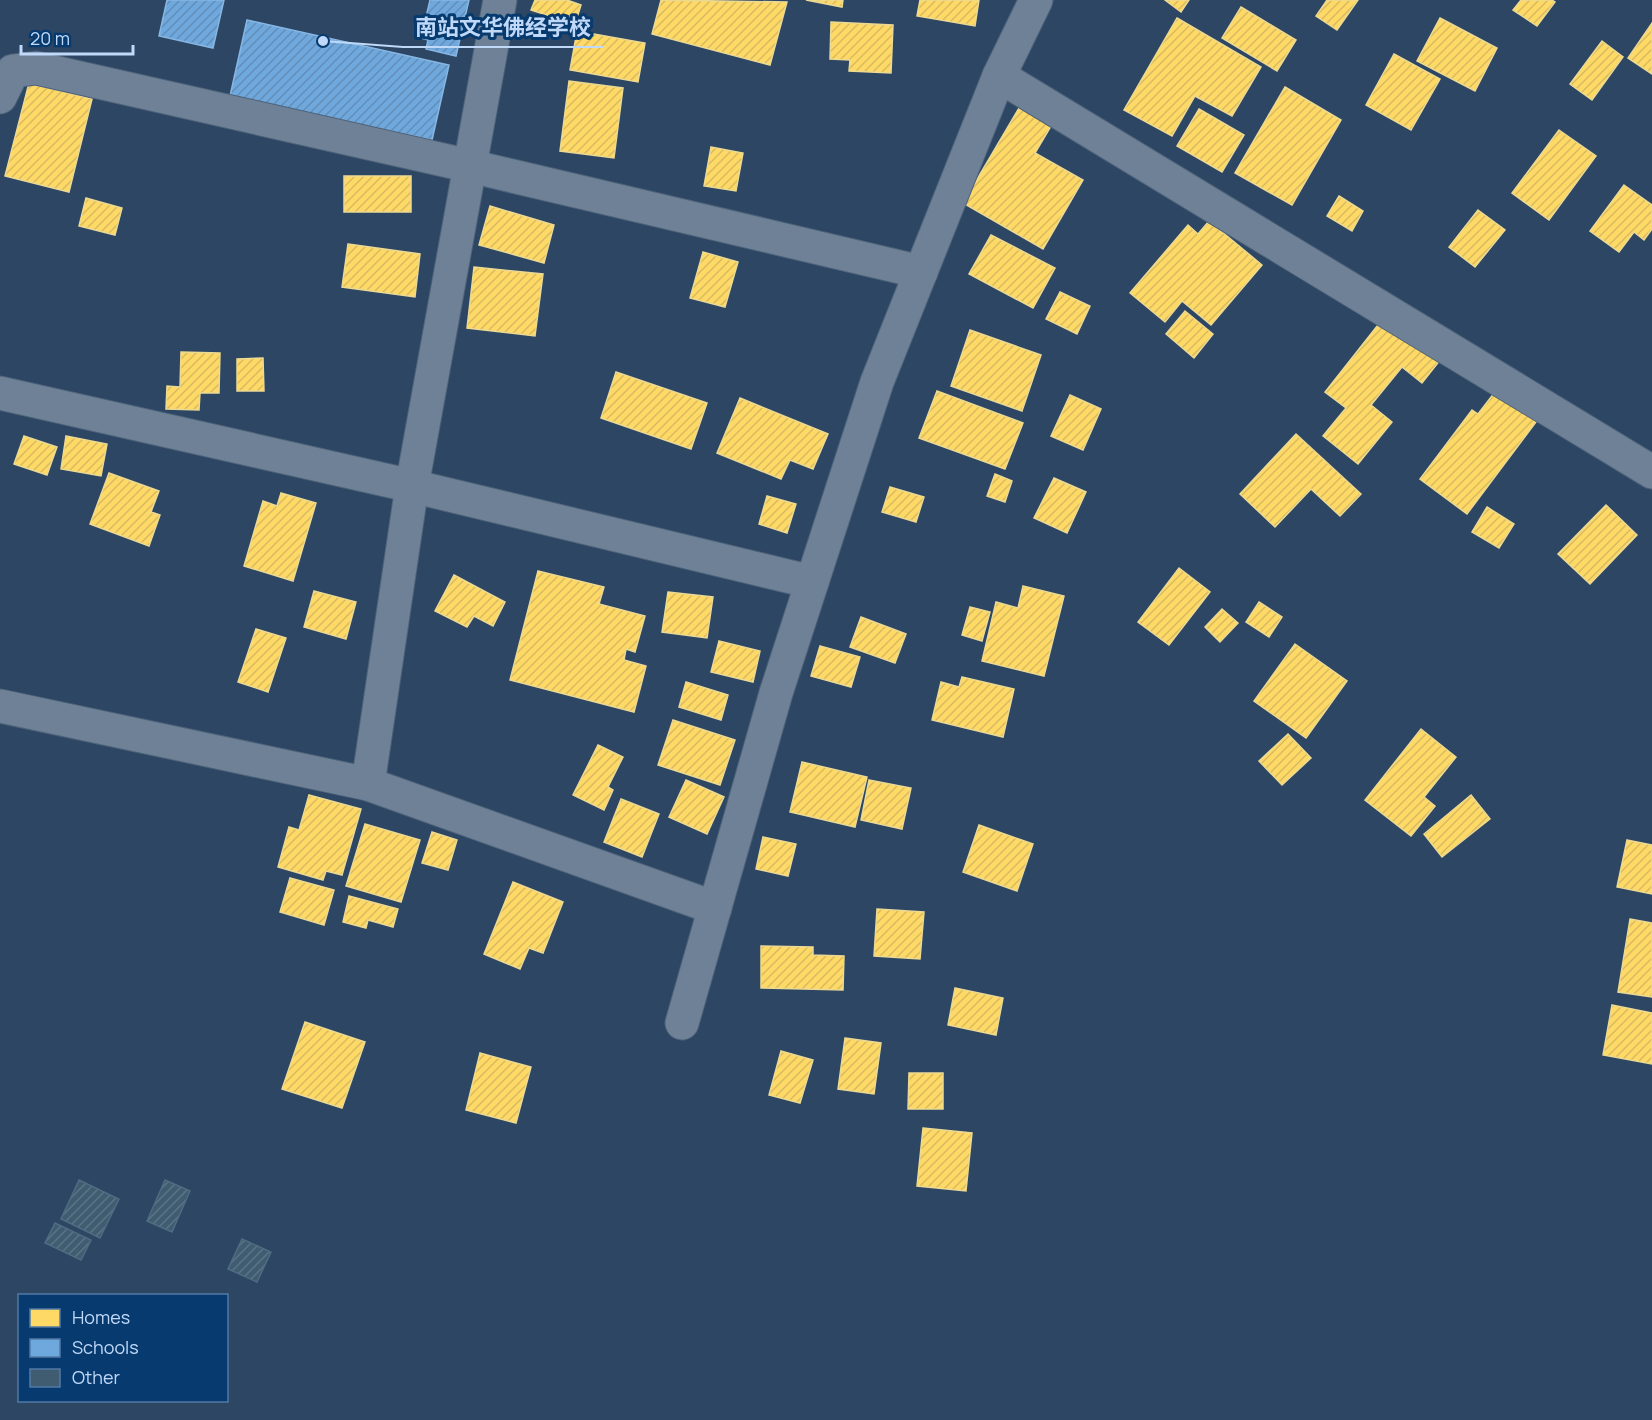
<svg xmlns="http://www.w3.org/2000/svg" width="1652" height="1420" viewBox="0 0 1652 1420" font-family="Manrope,'Noto Sans SC',sans-serif">
  <style>
    .homes { fill: url(#homes-hatch); stroke: #ecd992; stroke-width: 1.5 }
    .schools { fill: url(#schools-hatch); stroke: #87b7e5; stroke-width: 1.5 }
    .building { fill: url(#building-hatch); stroke: #506b82; stroke-width: 1.5 }
    .lines { fill: none; stroke-linecap: round; stroke-linejoin: round }
    .street-casing { stroke: #4d6279; stroke-width: 35 }
    .street { stroke: #6e8196; stroke-width: 33 }
    .leader { fill: none; stroke: #c0d9f9; stroke-width: 2 }
    .callout-dot { fill: #c0d9f9; stroke: #073a6e; stroke-width: 2 }
    .callout-label { font-size: 22px; text-anchor: middle; font-weight: bold; fill: #c0d9f9; stroke: #073a6e; stroke-width: 6; stroke-linejoin: round; paint-order: stroke }
  </style>
  <defs>
    <pattern id="homes-hatch" width="6" height="6" patternUnits="userSpaceOnUse" patternTransform="scale(1.5)"><rect width="6" height="6" fill="#ffd966"/><path d="M-1 1l2-2M0 6l6-6M5 7l2-2" fill="none" stroke="#d8bb61"/></pattern>
    <pattern id="schools-hatch" width="6" height="6" patternUnits="userSpaceOnUse" patternTransform="scale(1.5)"><rect width="6" height="6" fill="#6fa8dc"/><path d="M-1 1l2-2M0 6l6-6M5 7l2-2" fill="none" stroke="#628eb8"/></pattern>
    <pattern id="building-hatch" width="6" height="6" patternUnits="userSpaceOnUse" patternTransform="scale(1.5)"><rect width="6" height="6" fill="#405c71"/><path d="M-1 1l2-2M0 6l6-6M5 7l2-2" fill="none" stroke="#5a7386"/></pattern>
  </defs>
  <rect width="100%" height="100%" fill="#2c4663"/>
  <!-- homes -->
  <g class="homes">
    <path d="M 535,0 L 567,0 L 581,5 L 575,24 L 531,10 Z"/>
    <path d="M 661,0 L 787,2 L 770,65 L 652,34 Z"/>
    <path d="M 806,0 L 843,0 L 842,7 Z"/>
    <path d="M 920,0 L 979,0 L 975,26 L 917,16 Z"/>
    <path d="M 1165,0 L 1189,0 L 1181,12 Z"/>
    <path d="M 1327,0 L 1358,0 L 1337,30 L 1316,16 Z"/>
    <path d="M 1521,0 L 1552,0 L 1555,2 L 1537,26 L 1513,10 Z"/>
    <path d="M 1241,7 L 1296,40 L 1277,71 L 1222,38 Z"/>
    <path d="M 1177,18 L 1261,67 L 1232,116 L 1195,96 L 1172,136 L 1124,110 Z"/>
    <path d="M 1440,18 L 1497,48 L 1475,91 L 1417,61 Z"/>
    <path d="M 831,22 L 893,25 L 891,73 L 849,71 L 850,60 L 830,59 Z"/>
    <path d="M 1652,23 L 1652,74 L 1628,58 Z"/>
    <path d="M 577,31 L 645,43 L 638,82 L 570,70 Z"/>
    <path d="M 1602,41 L 1623,57 L 1592,100 L 1570,84 Z"/>
    <path d="M 1394,54 L 1440,79 L 1411,130 L 1366,105 Z"/>
    <path d="M 569,81 L 623,88 L 614,158 L 560,151 Z"/>
    <path d="M 29,83 L 92,99 L 69,192 L 5,176 Z"/>
    <path d="M 1285,87 L 1341,120 L 1292,205 L 1235,173 Z"/>
    <path d="M 1022,103 L 1054,121 L 1035,153 L 1083,180 L 1043,249 L 963,203 Z"/>
    <path d="M 1199,109 L 1244,135 L 1222,172 L 1177,146 Z"/>
    <path d="M 1559,130 L 1596,156 L 1549,220 L 1512,193 Z"/>
    <path d="M 711,147 L 743,153 L 736,191 L 704,186 Z"/>
    <rect x="344" y="176" width="67" height="36"/>
    <path d="M 1624,185 L 1652,205 L 1652,229 L 1644,240 L 1634,232 L 1619,252 L 1590,231 Z"/>
    <path d="M 1339,196 L 1363,211 L 1352,231 L 1327,216 Z"/>
    <path d="M 86,198 L 122,208 L 115,235 L 79,226 Z"/>
    <path d="M 490,206 L 554,225 L 544,263 L 479,245 Z"/>
    <path d="M 1478,210 L 1505,230 L 1475,267 L 1449,247 Z"/>
    <path d="M 1209,221 L 1262,265 L 1211,325 L 1182,301 L 1165,322 L 1130,293 L 1188,225 L 1198,234 Z"/>
    <path d="M 991,235 L 1055,268 L 1033,308 L 969,274 Z"/>
    <path d="M 348,244 L 420,254 L 415,297 L 342,287 Z"/>
    <path d="M 703,252 L 738,262 L 725,307 L 690,298 Z"/>
    <path d="M 474,267 L 543,274 L 535,336 L 467,328 Z"/>
    <path d="M 1060,292 L 1090,306 L 1077,334 L 1046,319 Z"/>
    <path d="M 1185,311 L 1213,334 L 1194,358 L 1166,334 Z"/>
    <path d="M 1385,316 L 1441,359 L 1422,383 L 1402,367 L 1371,405 L 1392,422 L 1358,464 L 1323,436 L 1346,408 L 1325,392 Z"/>
    <path d="M 970,330 L 1041,355 L 1022,411 L 951,386 Z"/>
    <path d="M 181,352 L 220,353 L 219,393 L 200,393 L 199,410 L 166,409 L 167,386 L 180,387 Z"/>
    <path d="M 263,358 L 264,391 L 237,391 L 237,359 Z"/>
    <path d="M 616,372 L 707,403 L 691,449 L 601,418 Z"/>
    <path d="M 1498,388 L 1539,418 L 1467,514 L 1420,479 L 1472,410 L 1478,414 Z"/>
    <path d="M 937,391 L 1023,423 L 1005,469 L 919,438 Z"/>
    <path d="M 1070,395 L 1101,409 L 1083,450 L 1051,436 Z"/>
    <path d="M 740,398 L 828,434 L 813,469 L 790,460 L 781,479 L 717,453 Z"/>
    <path d="M 1296,434 L 1361,494 L 1340,516 L 1311,489 L 1275,527 L 1240,494 Z"/>
    <path d="M 24,436 L 57,447 L 47,475 L 14,464 Z"/>
    <path d="M 66,436 L 107,444 L 101,476 L 61,469 Z"/>
    <path d="M 109,473 L 159,491 L 151,512 L 160,515 L 149,546 L 90,524 Z"/>
    <path d="M 995,474 L 1012,481 L 1005,502 L 987,496 Z"/>
    <path d="M 1054,478 L 1086,492 L 1067,533 L 1034,518 Z"/>
    <path d="M 890,487 L 924,497 L 916,522 L 882,512 Z"/>
    <path d="M 281,493 L 316,503 L 293,581 L 244,566 L 263,501 L 277,506 Z"/>
    <path d="M 767,496 L 796,504 L 787,533 L 759,524 Z"/>
    <path d="M 1606,505 L 1637,535 L 1590,584 L 1558,554 Z"/>
    <path d="M 1487,507 L 1514,524 L 1499,548 L 1472,532 Z"/>
    <path d="M 1179,568 L 1210,592 L 1169,645 L 1138,622 Z"/>
    <path d="M 538,571 L 604,587 L 599,604 L 645,616 L 635,652 L 626,649 L 624,660 L 646,666 L 634,712 L 510,680 Z"/>
    <path d="M 454,575 L 505,602 L 493,626 L 474,616 L 467,627 L 435,611 Z"/>
    <path d="M 1023,586 L 1064,596 L 1044,676 L 982,661 L 996,602 L 1018,608 Z"/>
    <path d="M 314,591 L 356,602 L 346,639 L 304,627 Z"/>
    <path d="M 668,592 L 713,597 L 707,638 L 662,632 Z"/>
    <path d="M 1259,602 L 1282,617 L 1269,637 L 1246,622 Z"/>
    <path d="M 970,607 L 990,612 L 982,641 L 962,635 Z"/>
    <path d="M 1222,609 L 1238,623 L 1220,642 L 1205,627 Z"/>
    <path d="M 861,617 L 906,634 L 895,663 L 850,647 Z"/>
    <path d="M 256,629 L 286,638 L 268,692 L 238,682 Z"/>
    <path d="M 719,641 L 760,651 L 753,682 L 711,672 Z"/>
    <path d="M 1295,644 L 1347,681 L 1306,738 L 1254,701 Z"/>
    <path d="M 820,646 L 860,657 L 851,687 L 811,676 Z"/>
    <path d="M 962,677 L 1014,689 L 1003,737 L 932,720 L 941,682 L 959,687 Z"/>
    <path d="M 686,682 L 728,695 L 721,720 L 679,707 Z"/>
    <path d="M 673,720 L 735,740 L 720,785 L 658,765 Z"/>
    <path d="M 1421,729 L 1456,757 L 1424,797 L 1435,806 L 1411,836 L 1365,800 Z"/>
    <path d="M 1288,734 L 1311,758 L 1282,785 L 1259,761 Z"/>
    <path d="M 598,745 L 623,757 L 608,787 L 613,790 L 604,810 L 573,795 Z"/>
    <path d="M 802,762 L 867,777 L 855,827 L 790,812 Z"/>
    <path d="M 686,780 L 724,797 L 707,834 L 669,817 Z"/>
    <path d="M 869,780 L 911,788 L 902,829 L 861,820 Z"/>
    <path d="M 309,795 L 361,809 L 342,875 L 326,871 L 323,880 L 278,867 L 289,827 L 299,830 Z"/>
    <path d="M 1471,795 L 1490,819 L 1442,857 L 1424,834 Z"/>
    <path d="M 621,799 L 659,814 L 642,857 L 604,842 Z"/>
    <path d="M 365,824 L 420,840 L 401,902 L 346,886 Z"/>
    <path d="M 979,825 L 1033,844 L 1017,891 L 963,872 Z"/>
    <path d="M 432,832 L 457,840 L 448,870 L 422,863 Z"/>
    <path d="M 763,837 L 796,844 L 788,876 L 756,869 Z"/>
    <path d="M 1627,840 L 1652,845 L 1652,894 L 1617,887 Z"/>
    <path d="M 290,878 L 334,890 L 324,925 L 280,912 Z"/>
    <path d="M 513,882 L 563,902 L 543,953 L 529,948 L 520,969 L 484,954 Z"/>
    <path d="M 349,896 L 398,909 L 393,927 L 368,920 L 366,928 L 343,922 Z"/>
    <path d="M 877,909 L 924,912 L 920,959 L 874,956 Z"/>
    <path d="M 1630,919 L 1652,923 L 1652,997 L 1618,992 Z"/>
    <path d="M 761,946 L 813,947 L 813,955 L 844,956 L 843,990 L 761,988 Z"/>
    <path d="M 955,988 L 1003,998 L 996,1035 L 948,1025 Z"/>
    <path d="M 1612,1005 L 1652,1013 L 1652,1064 L 1603,1055 Z"/>
    <path d="M 305,1022 L 365,1042 L 342,1108 L 282,1089 Z"/>
    <path d="M 845,1038 L 881,1043 L 874,1094 L 838,1089 Z"/>
    <path d="M 781,1051 L 813,1060 L 800,1103 L 769,1095 Z"/>
    <path d="M 480,1053 L 531,1067 L 516,1123 L 466,1110 Z"/>
    <path d="M 909,1073 L 943,1073 L 943,1109 L 908,1109 Z"/>
    <path d="M 923,1128 L 972,1133 L 966,1191 L 917,1186 Z"/>
  </g>
  <!-- schools -->
  <g class="schools">
    <path d="M 167,0 L 224,0 L 213,48 L 159,36 Z"/>
    <path d="M 430,0 L 469,0 L 456,56 L 426,49 L 428,40 L 421,38 Z"/>
    <path d="M 247,20 L 449,65 L 432,140 L 230,96 Z"/>
  </g>
  <!-- building -->
  <g class="building">
    <path d="M 79,1180 L 119,1199 L 100,1238 L 61,1219 Z"/>
    <path d="M 165,1180 L 190,1191 L 172,1232 L 147,1221 Z"/>
    <path d="M 55,1223 L 91,1240 L 81,1260 L 45,1243 Z"/>
    <path d="M 242,1239 L 271,1252 L 257,1282 L 228,1269 Z"/>
  </g>
  <g class="lines">
    <!-- street casing -->
    <g class="street-casing">
      <g id="street">
        <path d="M 999,76 L 1652,472"/>
        <path d="M 0,97 L 13,71 L 36,68 L 470,166 L 921,272"/>
        <path d="M 0,393 L 412,486 L 812,582"/>
        <path d="M 0,706 L 368,784 L 715,908"/>
        <path d="M 368,784 L 412,486 L 500,0"/>
        <path d="M 682,1023 L 776,693 L 877,382 L 999,76 L 1036,0"/>
      </g>
    </g>
    <!-- street -->
    <use href="#street" class="street"/>
  </g>
  <!-- callouts -->
  <path class="leader" d="M323 41L403 47H603"/>
  <circle class="callout-dot" cx="323" cy="41" r="6"/>
  <g class="callout-label">
    <text x="503" y="35">南站文华佛经学校</text>
  </g>
  <!-- legend -->
  <rect x="18" y="1294" width="210" height="108" fill="#073a6e" stroke="#517aa6" stroke-width="1.5"/>
  <rect x="30" y="1309" width="30" height="18" fill="#ffd966" stroke="#517aa6" stroke-width="1.5"/>
  <text x="72" y="1324" font-size="18" fill="#c0d9f9">Homes</text>
  <rect x="30" y="1339" width="30" height="18" fill="#6fa8dc" stroke="#517aa6" stroke-width="1.5"/>
  <text x="72" y="1354" font-size="18" fill="#c0d9f9">Schools</text>
  <rect x="30" y="1369" width="30" height="18" fill="#405c71" stroke="#517aa6" stroke-width="1.5"/>
  <text x="72" y="1384" font-size="18" fill="#c0d9f9">Other</text>
  <!-- scale -->
  <path d="M21 45v9h112v-9" fill="none" stroke="#c0d9f9" stroke-width="3"/>
  <text x="30" y="45" font-size="18" fill="#c0d9f9" stroke="#073a6e" stroke-width="4.5" paint-order="stroke">20 m</text>
</svg>
